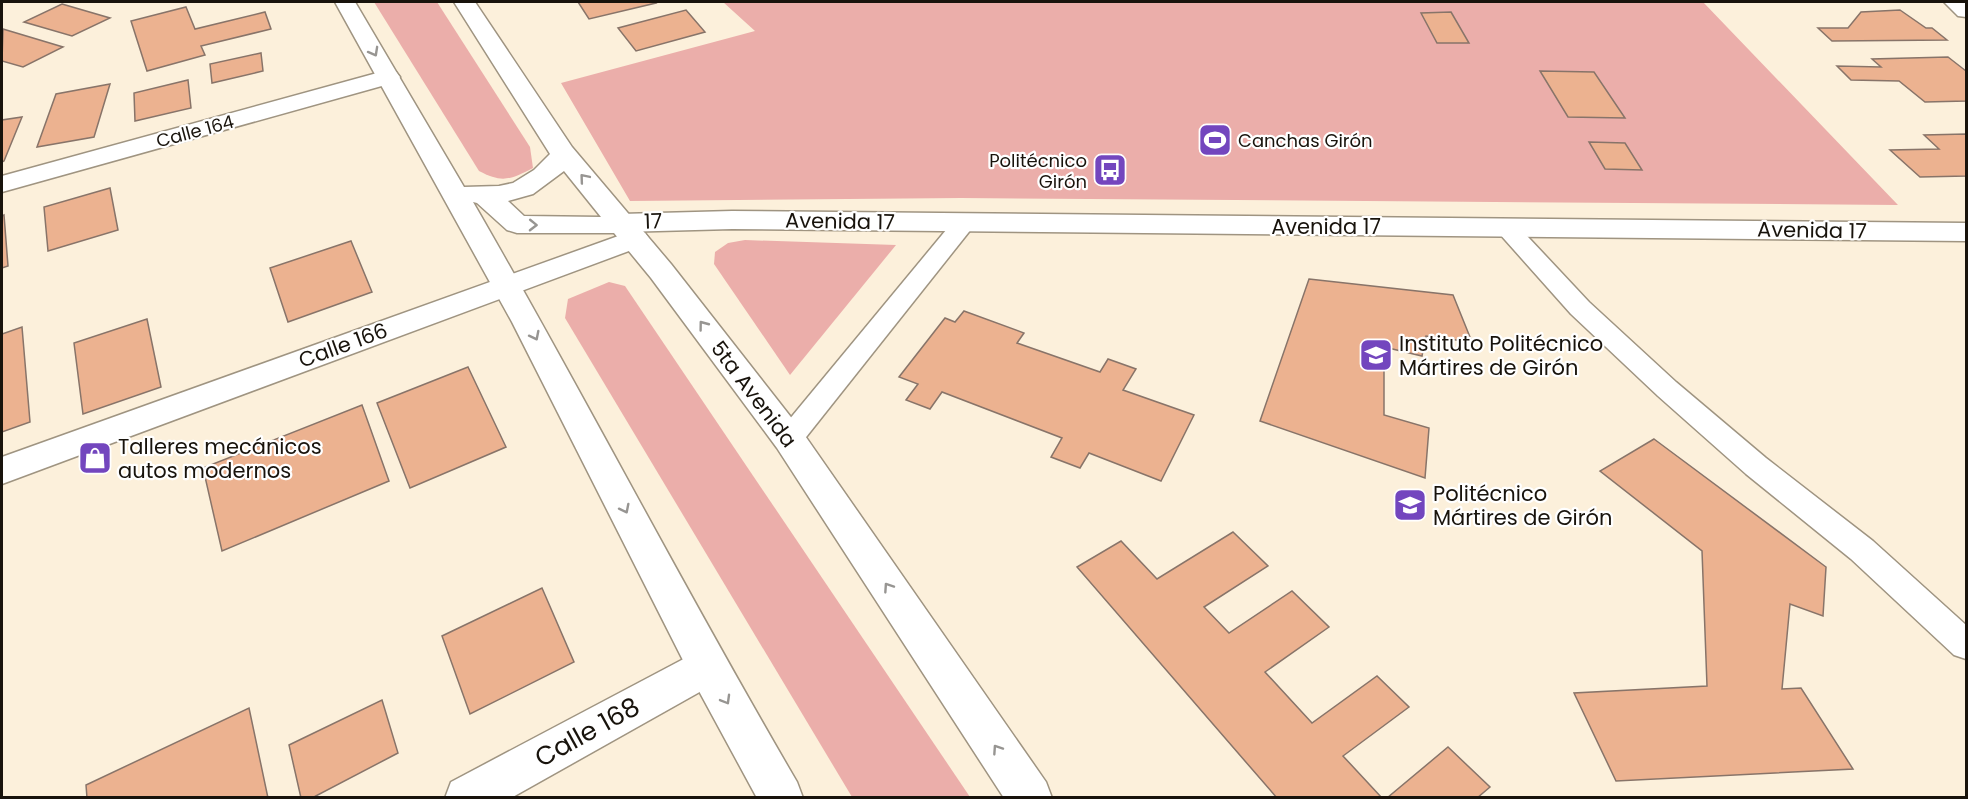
<svg xmlns="http://www.w3.org/2000/svg" width="1968" height="799" viewBox="0 0 1968 799" font-family="Poppins,sans-serif">
  <style>
    .green { fill: #ebaeaa }
    .building { fill: #ecb290; stroke: #887469; stroke-width: 1.5 }
    .lines { fill: none; stroke-linecap: round; stroke-linejoin: round }
    .lane-casing { stroke: #9f9481; stroke-width: 3 }
    .street-casing { stroke: #9f9481; stroke-width: 3 }
    .secondary-casing { stroke: #9f9481; stroke-width: 3 }
    .highway-casing { stroke: #9f9481; stroke-width: 3 }
    .lane { fill: #fff; fill-rule: evenodd }
    .street { fill: #fff; fill-rule: evenodd }
    .secondary { fill: #fff; fill-rule: evenodd }
    .highway { fill: #fff; fill-rule: evenodd }
    .oneway { stroke: #979592 }
    .labels { text-anchor: middle; dominant-baseline: central; stroke-width: 4.5; stroke-linejoin: round; paint-order: stroke }
    .far-street-label { font-size: 18px; fill: #18130c; stroke: #fff }
    .far-poi-label { font-size: 18px; fill: #18130c; stroke: #fff; text-anchor: start }
    .street-label { font-size: 21px; fill: #18130c; stroke: #fff }
    .poi-label { font-size: 21px; fill: #18130c; stroke: #fff; text-anchor: start }
    .near-street-label { font-size: 26px; fill: #18130c; stroke: #fff }
  </style>
  <rect width="100%" height="100%" fill="#fcf0db"/>
  <!-- green -->
  <g class="green">
    <path d="M 374,2 L 437,2 L 530,147 L 533,168 C 510,180 502,183 479,171 Z"/>
    <path d="M 723,2 L 1703,2 L 1898,205 L 961,198 L 630,201 L 561,83 L 755,31 Z"/>
    <path d="M 745,240 L 896,245 L 790,375 L 714,264 L 715,252 L 728,243 Z"/>
    <path d="M 609,282 L 625,286 L 970,797 L 852,797 L 565,318 L 568,299 Z"/>
  </g>
  <!-- building -->
  <g class="building">
    <path d="M 578,2 L 655,2 L 656,3 L 589,19 Z"/>
    <path d="M 62,4 L 110,18 L 72,36 L 24,22 Z"/>
    <path d="M 186,7 L 195,29 L 265,12 L 271,29 L 201,46 L 205,55 L 147,71 L 131,21 Z"/>
    <path d="M 686,10 L 705,32 L 636,51 L 618,28 Z"/>
    <path d="M 1900,10 L 1926,28 L 1932,28 L 1947,40 L 1832,41 L 1818,28 L 1848,28 L 1861,12 Z"/>
    <path d="M 1451,12 L 1469,43 L 1437,43 L 1421,13 Z"/>
    <path d="M 3,29 L 63,47 L 23,67 L 2,61 Z"/>
    <path d="M 261,53 L 263,71 L 212,83 L 210,64 Z"/>
    <path d="M 1948,57 L 1966,71 L 1966,101 L 1925,102 L 1899,81 L 1851,80 L 1837,66 L 1881,67 L 1872,59 Z"/>
    <path d="M 1540,71 L 1594,72 L 1625,118 L 1568,117 Z"/>
    <path d="M 188,80 L 191,108 L 135,121 L 134,93 Z"/>
    <path d="M 110,84 L 94,137 L 37,147 L 56,94 Z"/>
    <path d="M 22,117 L 4,161 L 2,162 L 2,120 Z"/>
    <path d="M 1966,134 L 1966,176 L 1920,177 L 1890,150 L 1939,149 L 1924,135 Z"/>
    <path d="M 1589,142 L 1625,143 L 1642,170 L 1605,169 Z"/>
    <path d="M 110,188 L 118,230 L 48,251 L 44,207 Z"/>
    <path d="M 4,215 L 8,266 L 2,268 L 2,216 Z"/>
    <path d="M 351,241 L 372,292 L 288,322 L 270,268 Z"/>
    <path d="M 1309,279 L 1453,295 L 1472,342 L 1426,336 L 1422,356 L 1384,347 L 1384,415 L 1429,428 L 1425,478 L 1260,421 Z"/>
    <path d="M 964,311 L 1024,333 L 1017,343 L 1100,372 L 1108,359 L 1136,369 L 1123,390 L 1194,415 L 1161,481 L 1089,453 L 1080,468 L 1051,457 L 1062,438 L 942,392 L 930,409 L 906,400 L 918,384 L 899,377 L 945,318 L 955,322 Z"/>
    <path d="M 147,319 L 161,387 L 83,414 L 74,343 Z"/>
    <path d="M 22,327 L 30,422 L 2,432 L 2,334 Z"/>
    <path d="M 468,367 L 506,447 L 410,488 L 377,403 Z"/>
    <path d="M 362,405 L 389,481 L 222,551 L 203,468 Z"/>
    <path d="M 1654,439 L 1826,567 L 1823,616 L 1790,604 L 1782,689 L 1801,688 L 1853,769 L 1616,781 L 1574,693 L 1707,686 L 1702,551 L 1600,471 Z"/>
    <path d="M 1233,532 L 1268,566 L 1204,607 L 1229,633 L 1292,591 L 1329,627 L 1265,672 L 1312,723 L 1377,676 L 1409,707 L 1343,756 L 1382,798 L 1277,798 L 1077,567 L 1121,541 L 1157,579 Z"/>
    <path d="M 542,588 L 574,662 L 470,714 L 442,636 Z"/>
    <path d="M 382,700 L 398,753 L 312,798 L 301,798 L 289,745 Z"/>
    <path d="M 249,708 L 268,798 L 87,798 L 86,785 Z"/>
    <path d="M 1448,747 L 1490,787 L 1477,798 L 1387,798 Z"/>
  </g>
  <g class="lines">
    <!-- lane casing -->
    <g class="lane-casing">
      <g id="lane">
        <path d="M 964,216 L 972,218 L 975,223 L 972,228 L 799,446 L 789,450 L 779,446 L 775,439 L 779,432 L 956,218 Z"/>
        <path d="M 1506,220 L 1514,222 L 1589,302 L 1676,382 L 1766,458 L 1873,541 L 1966,625 L 1966,659 L 1954,655 L 1851,559 L 1746,474 L 1658,396 L 1571,314 L 1498,232 L 1495,227 L 1498,222 Z"/>
      </g>
    </g>
    <!-- street casing -->
    <g class="street-casing">
      <g id="street">
        <path d="M 1944,2 L 1966,2 L 1966,17 L 1958,16 Z"/>
        <path d="M 388,70 L 396,72 L 400,77 L 396,82 L 2,192 L 2,176 Z"/>
        <path d="M 635,230 L 645,233 L 649,239 L 645,245 L 2,484 L 2,457 Z"/>
        <path d="M 707,649 L 721,654 L 727,667 L 721,680 L 511,798 L 445,798 L 451,782 L 693,654 Z"/>
      </g>
    </g>
    <!-- secondary casing -->
    <g class="secondary-casing">
      <path id="secondary" d="M 732,211 L 1966,223 L 1966,241 L 732,229 L 621,232 L 611,229 L 607,223 L 611,217 L 621,214 Z"/>
    </g>
    <!-- highway casing -->
    <g class="highway-casing">
      <path id="highway" d="M 335,2 L 355,2 L 464,187 L 499,186 L 513,183 L 534,170 L 550,154 L 454,2 L 475,2 L 572,147 L 671,264 L 801,430 L 1046,782 L 1052,798 L 1004,798 L 777,448 L 651,278 L 614,233 L 517,233 L 507,230 L 477,203 L 473,202 C 584,394 685,591 797,782 L 803,798 L 757,798 L 693,680 L 512,322 ZM 564,171 L 601,217 L 524,216 L 508,201 L 533,194 Z"/>
    </g>
    <!-- lane -->
    <use href="#lane" class="lane"/>
    <!-- street -->
    <use href="#street" class="street"/>
    <!-- secondary -->
    <use href="#secondary" class="secondary"/>
    <!-- highway -->
    <use href="#highway" class="highway"/>
  </g>
  <!-- one-way arrows -->
  <defs><path id="oneway-chevron" d="M-2-3.5L2.5 0L-2 3.5" fill="none" stroke-width="1.6" stroke-linecap="round" stroke-linejoin="round" transform="scale(1.5)"/></defs>
  <g class="oneway">
    <use href="#oneway-chevron" transform="translate(374 52) rotate(61)"/>
    <use href="#oneway-chevron" transform="translate(584 178) rotate(-130)"/>
    <use href="#oneway-chevron" transform="translate(533 225) rotate(1)"/>
    <use href="#oneway-chevron" transform="translate(703 325) rotate(-127)"/>
    <use href="#oneway-chevron" transform="translate(535 336) rotate(63)"/>
    <use href="#oneway-chevron" transform="translate(625 509) rotate(63)"/>
    <use href="#oneway-chevron" transform="translate(888 587) rotate(-124)"/>
    <use href="#oneway-chevron" transform="translate(726 700) rotate(60)"/>
    <use href="#oneway-chevron" transform="translate(997 749) rotate(-124)"/>
  </g>
  <!-- icons -->
  <defs>
    <g id="stadium-square" transform="scale(1.725)"><rect x="-9" y="-9" width="18" height="18" rx="4" fill="#7346be" stroke="#fff"/><path d="M0-5a6.5 5 0 1 0 0 10a6.5 5 0 1 0 0-10ZM-3.5-1.8h7v3.6h-7Z" fill="#fff"/></g>
    <g id="bus-square" transform="scale(1.725)"><rect x="-9" y="-9" width="18" height="18" rx="4" fill="#7346be" stroke="#fff"/><path d="M-5-6H5V4H4V6H2V4H-2V6H-4V4H-5ZM-3.5-4V0h7V-4ZM-3.5 1.2v1.5H-2V1.2ZM2 1.2v1.5H3.5V1.2Z" fill="#fff"/></g>
    <g id="school-square" transform="scale(1.725)"><rect x="-9" y="-9" width="18" height="18" rx="4" fill="#7346be" stroke="#fff"/><path d="M0-5L7-2L0 1L-7-2ZM-4 1L0 2.5L4 1V4Q0 6-4 4Z" fill="#fff"/></g>
    <g id="shop-square" transform="scale(1.725)"><rect x="-9" y="-9" width="18" height="18" rx="4" fill="#7346be" stroke="#fff"/><path d="M-5-2.5h2.3a2.7 3.5 0 0 1 5.4 0H5L5.5 6h-11ZM-1.5-2.5h3a1.5 2.3 0 0 0-3 0Z" fill="#fff"/></g>
  </defs>
  <g fill-rule="evenodd">
    <use href="#stadium-square" x="1215" y="140"/>
    <use href="#bus-square" x="1110" y="170"/>
    <use href="#school-square" x="1376" y="355"/>
    <use href="#shop-square" x="95" y="458"/>
    <use href="#school-square" x="1410" y="505"/>
  </g>
  <g class="labels">
    <!-- far-street labels -->
    <g class="far-street-label">
      <text transform="translate(195 131) rotate(-15)">Calle 164</text>
    </g>
    <!-- far-poi labels -->
    <g class="far-poi-label">
      <text x="1238" y="140">Canchas Girón</text>
      <text x="1087" y="160" text-anchor="end">Politécnico<tspan x="1087" dy="21">Girón</tspan></text>
    </g>
    <!-- street labels -->
    <g class="street-label">
      <text transform="translate(653 221) rotate(-2)">17</text>
      <text transform="translate(840 221) rotate(1)">Avenida 17</text>
      <text x="1326" y="226">Avenida 17</text>
      <text transform="translate(1812 230) rotate(1)">Avenida 17</text>
      <text transform="translate(343 345) rotate(-20)">Calle 166</text>
      <text transform="translate(754 394) rotate(53)">5ta Avenida</text>
    </g>
    <!-- poi labels -->
    <g class="poi-label">
      <text x="1399" y="343">Instituto Politécnico<tspan x="1399" dy="24">Mártires de Girón</tspan></text>
      <text x="118" y="446">Talleres mecánicos<tspan x="118" dy="24">autos modernos</tspan></text>
      <text x="1433" y="493">Politécnico<tspan x="1433" dy="24">Mártires de Girón</tspan></text>
    </g>
    <!-- near-street labels -->
    <g class="near-street-label">
      <text transform="translate(587 732) rotate(-29)">Calle 168</text>
    </g>
  </g>
  <!-- border -->
  <rect width="1968" height="799" fill="none" stroke="#18130c" stroke-width="6"/>
</svg>
